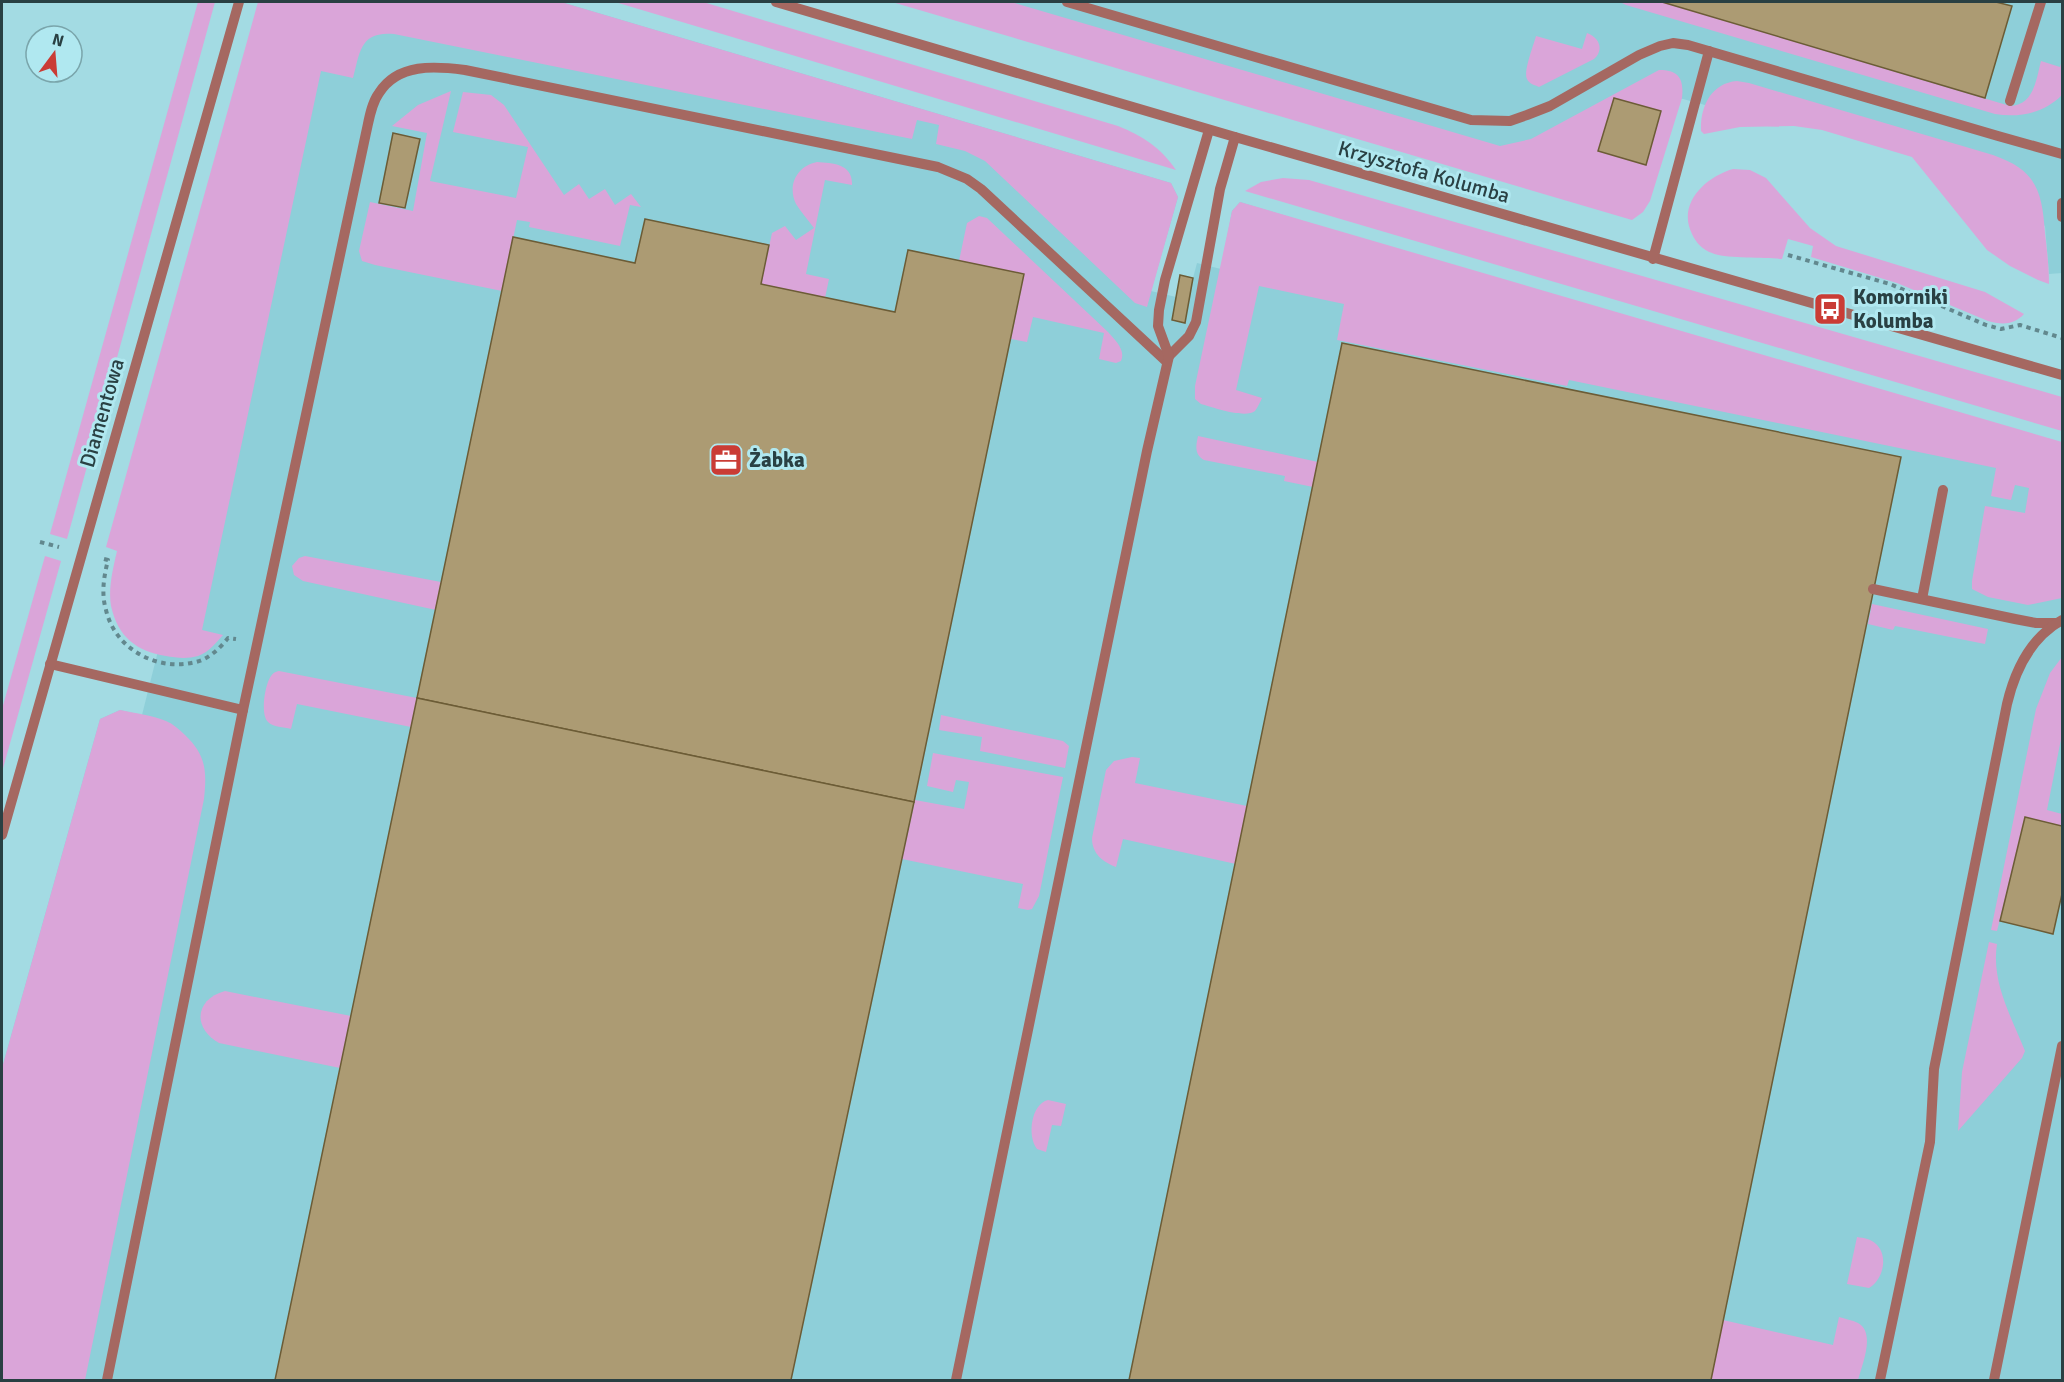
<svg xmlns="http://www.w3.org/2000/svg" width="2064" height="1382" viewBox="0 0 2064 1382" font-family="Signika,sans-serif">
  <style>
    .built { fill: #8ecfd9 }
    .green { fill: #daa5d9 }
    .building { fill: #ac9b73; stroke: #6c5c36; stroke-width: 1.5 }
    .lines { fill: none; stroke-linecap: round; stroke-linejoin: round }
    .path { stroke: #62888e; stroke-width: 4; stroke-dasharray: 4.5 4.5; stroke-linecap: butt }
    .minor { stroke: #a56861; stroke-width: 10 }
    .labels { text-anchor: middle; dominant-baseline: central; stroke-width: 6; stroke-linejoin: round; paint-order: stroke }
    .street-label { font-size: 21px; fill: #294043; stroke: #b0e8f0 }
    .poi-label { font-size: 21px; font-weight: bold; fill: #294043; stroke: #b0e8f0; text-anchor: start }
  </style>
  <rect width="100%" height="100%" fill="#a3dbe3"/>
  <!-- built -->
  <g class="built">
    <path d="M 303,2 L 561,2 L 1171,183 L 1178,197 L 1151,291 L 1176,297 L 1180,275 L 1193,278 L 1197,263 L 1221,269 L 1232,211 L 1240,202 L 2062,452 L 2062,1380 L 2,1380 L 2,1068 L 100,719 L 120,710 L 142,715 L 158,651 Z"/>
    <path d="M 938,2 L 2062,2 L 2062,273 L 2049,274 L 2045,226 L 1919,147 L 1801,113 L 1749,117 L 1672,96 L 1643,192 Z"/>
  </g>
  <!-- green -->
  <g class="green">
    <path d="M 198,2 L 215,2 L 67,539 L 50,534 Z"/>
    <path d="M 258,2 L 561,2 L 1171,183 L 1178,197 L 1147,307 L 1135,303 L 985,161 L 965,151 L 936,144 L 939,125 L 917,120 L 912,139 L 394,34 C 360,31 360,52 353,78 L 321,71 L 202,630 L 223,635 C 216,643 209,652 198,656 C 188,659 176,658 166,656 C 136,651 118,637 111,606 C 108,589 113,568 117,551 L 106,547 Z"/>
    <path d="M 615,2 L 703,2 L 1118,126 C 1143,136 1161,148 1176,170 Z"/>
    <path d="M 892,2 L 1011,2 L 1500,146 L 1531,139 L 1659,70 C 1680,70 1684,80 1682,98 L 1650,201 L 1643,212 L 1632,220 Z"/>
    <path d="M 1620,2 L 1662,2 L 2010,106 C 2034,105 2036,80 2041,61 L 2060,67 L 2062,60 L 2062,95 C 2044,113 2020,118 1995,114 L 1626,5 Z"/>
    <path d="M 1587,33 C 1600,38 1604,50 1594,59 L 1539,87 C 1535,85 1529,84 1527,79 C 1523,72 1534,44 1536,36 L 1582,49 Z"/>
    <path d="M 1737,81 L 1749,83 L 1993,155 C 2036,170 2042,190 2045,233 C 2047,250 2049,267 2049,284 L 2038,280 L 2010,266 L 1987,250 L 1912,157 L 1822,130 L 1794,126 L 1740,127 L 1704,134 L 1701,131 C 1700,107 1711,83 1737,81 Z"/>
    <path d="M 451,91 L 430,181 L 516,198 L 528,147 L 453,132 L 463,92 L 491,95 L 504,105 L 564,195 L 579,184 L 589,199 L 605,189 L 615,205 L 631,194 L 641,207 L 630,205 L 620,246 L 529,227 L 530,222 L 517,220 L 502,291 L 375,265 L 362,261 L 359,251 L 370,202 L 413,211 L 427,133 L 392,126 L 418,105 Z"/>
    <path d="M 817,162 C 833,163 853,164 852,185 L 825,180 L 806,274 L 829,279 L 825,298 L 761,284 L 772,233 L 785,226 L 796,240 L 814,228 C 808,220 801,212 796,204 C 787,185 797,166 817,162 Z"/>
    <path d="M 1733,169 L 1750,170 L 1766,178 L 1810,228 L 1836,246 L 1985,292 L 2024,314 C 2014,325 2002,325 1988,321 L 1897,283 L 1811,257 L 1813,246 L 1788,239 L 1782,259 C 1765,257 1725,259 1712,253 C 1703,250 1696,243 1692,234 C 1677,204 1705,177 1733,169 Z"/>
    <path d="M 1283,178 L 1309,180 L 2062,397 L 2062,431 L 1245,191 L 1261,182 Z"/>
    <path d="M 1240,202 L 2062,442 L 2062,598 L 2028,605 L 1988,597 L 1972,589 L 1972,581 L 1985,506 L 2025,513 L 2029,488 L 2015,485 L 2011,500 L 1991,496 L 1996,468 L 1569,380 L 1567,386 L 1337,340 L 1344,304 L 1259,286 L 1236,390 L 1262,398 C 1260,402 1258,407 1255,411 C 1245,419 1212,407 1201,404 L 1195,399 L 1195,386 L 1232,211 Z"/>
    <path d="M 979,216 L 987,218 L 1108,332 C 1115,340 1126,350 1121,361 L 1116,363 L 1099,359 L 1104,333 L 1033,317 L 1027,342 L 1011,339 L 1024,275 L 959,261 L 967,223 Z"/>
    <path d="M 1198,436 L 1318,462 L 1313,487 L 1284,481 L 1285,476 L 1204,460 C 1194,454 1196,446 1198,436 Z"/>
    <path d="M 45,556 L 61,561 L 2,772 L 2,709 Z"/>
    <path d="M 305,556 L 441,582 L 436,610 L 303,581 L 294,575 L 292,566 L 299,558 Z"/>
    <path d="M 1872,604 L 1988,629 L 1985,644 L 1895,626 L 1893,630 L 1868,624 Z"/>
    <path d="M 2062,657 L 2062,734 L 2047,810 L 2062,814 L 2062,826 L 2025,817 L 1997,931 L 1991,930 L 2036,709 L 2050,673 Z"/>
    <path d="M 279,671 L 417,698 L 411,727 L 297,704 L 291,729 C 284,727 273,727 268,722 C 260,714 265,684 271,676 C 274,672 275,672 279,671 Z"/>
    <path d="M 120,710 C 134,713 152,715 166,721 C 173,724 179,729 185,735 C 206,755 207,771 204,799 L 85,1380 L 2,1380 L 2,1068 L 100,719 Z"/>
    <path d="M 941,715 L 1063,741 L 1069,746 L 1065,768 L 980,751 L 982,737 L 939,730 Z"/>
    <path d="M 933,753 L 1063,777 L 1039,896 L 1032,909 L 1028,910 L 1018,908 L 1023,884 L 902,859 L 915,800 L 964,809 L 969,782 L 956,780 L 953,792 L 927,786 Z"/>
    <path d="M 1132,757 L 1140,758 L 1135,783 L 1247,806 L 1236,864 L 1123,839 L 1116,867 C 1103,862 1092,854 1092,838 L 1106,770 L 1114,761 Z"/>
    <path d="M 1989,942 L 1997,944 C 1991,982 2011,1016 2025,1051 L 2022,1058 L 1958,1131 L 1962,1072 Z"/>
    <path d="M 225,991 L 351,1016 L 340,1068 L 219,1043 C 192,1028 195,999 225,991 Z"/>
    <path d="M 1048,1100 L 1066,1104 L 1061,1126 L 1052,1125 L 1046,1152 L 1037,1149 C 1027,1136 1031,1104 1048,1100 Z"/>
    <path d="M 1857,1237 C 1864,1238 1871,1239 1876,1244 C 1889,1256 1883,1280 1869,1288 L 1847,1284 Z"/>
    <path d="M 1839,1317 C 1845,1319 1852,1320 1858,1323 C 1876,1333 1862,1365 1858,1380 L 1711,1380 L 1723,1320 L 1833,1345 Z"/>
  </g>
  <!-- building -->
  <g class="building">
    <path d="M 1662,2 L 1996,2 L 2012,6 L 1985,98 Z"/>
    <path d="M 1614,98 L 1661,111 L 1646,165 L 1598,151 Z"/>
    <path d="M 393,133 L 420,139 L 405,208 L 379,203 Z"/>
    <path d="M 645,219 L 769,245 L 761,284 L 895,312 L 908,250 L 1024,274 L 914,802 L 417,698 L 513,237 L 635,263 Z"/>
    <path d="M 1180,275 L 1193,278 L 1185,323 L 1172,320 Z"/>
    <path d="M 1342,343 L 1901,457 L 1711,1380 L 1129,1380 Z"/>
    <path d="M 417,698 L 914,802 L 791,1380 L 275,1380 Z"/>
    <path d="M 2025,817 L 2062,826 L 2062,894 L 2053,934 L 2000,921 Z"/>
  </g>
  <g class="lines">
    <!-- path -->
    <g class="path">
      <path d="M 1788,255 L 1890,284 L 1986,325 L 2001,329 L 2020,325 L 2062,338"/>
      <path d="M 40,542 L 59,547"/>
      <path d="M 104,559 L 108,560 C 104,576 101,593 106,610 C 115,649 157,672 196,662 C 209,659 220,648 228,638 L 236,639"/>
    </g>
    <!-- minor -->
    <g class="minor">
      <path d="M 776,2 L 1235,137 L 2062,375"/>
      <path d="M 1067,2 L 1471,120 L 1510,121 L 1527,115 L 1550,106 L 1639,55 L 1660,46 L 1673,43 L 1688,45 L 1998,136 L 2062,154"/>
      <path d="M 2010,101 L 2041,2"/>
      <path d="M 2062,203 L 2062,217"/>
      <path d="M 1653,259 L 1709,51"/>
      <path d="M 1169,356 L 1189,336 L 1196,322 L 1220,189 L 1235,137"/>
      <path d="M 1873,589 L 2015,619 L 2036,623 L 2057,623"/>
      <path d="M 1922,599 L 1943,490"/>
      <path d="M 50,664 L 243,710"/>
      <path d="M 2,835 L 239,2"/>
      <path d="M 107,1380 L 243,710 L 366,133 C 369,120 371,104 379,93 C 398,63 435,66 465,70 L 938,167 L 967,179 L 981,189 L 1167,362"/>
      <path d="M 956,1380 L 1147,451 L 1169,356 L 1158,326 L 1159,310 L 1165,280 L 1209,130"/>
      <path d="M 1880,1380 L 1930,1142 L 1934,1069 L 2007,704 C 2015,670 2030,638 2062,620"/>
      <path d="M 1994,1380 L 2062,1046"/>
    </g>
  </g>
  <!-- icons -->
  <defs>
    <g id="bus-square" transform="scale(1.725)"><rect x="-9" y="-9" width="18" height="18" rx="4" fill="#ca3c35" stroke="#b0e8f0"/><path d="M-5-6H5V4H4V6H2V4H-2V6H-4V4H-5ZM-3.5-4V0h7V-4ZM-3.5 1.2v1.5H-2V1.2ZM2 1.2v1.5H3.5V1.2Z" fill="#fff"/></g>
    <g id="office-square" transform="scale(1.725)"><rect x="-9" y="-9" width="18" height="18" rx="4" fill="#ca3c35" stroke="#b0e8f0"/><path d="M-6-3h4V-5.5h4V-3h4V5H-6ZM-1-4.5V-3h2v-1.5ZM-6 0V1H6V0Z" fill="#fff"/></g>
  </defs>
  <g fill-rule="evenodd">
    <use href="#bus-square" x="1830" y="309"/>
    <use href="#office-square" x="726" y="460"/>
  </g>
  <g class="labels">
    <!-- street labels -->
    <g class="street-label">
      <text transform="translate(1424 172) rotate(16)">Krzysztofa Kolumba</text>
      <text transform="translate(102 413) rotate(-74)">Diamentowa</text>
    </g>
    <!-- poi labels -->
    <g class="poi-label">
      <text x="1853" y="297">Komorniki<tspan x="1853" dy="24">Kolumba</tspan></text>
      <text x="749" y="460">Żabka</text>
    </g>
  </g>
  <!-- border -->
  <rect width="2064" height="1382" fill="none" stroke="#294043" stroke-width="6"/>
  <!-- north arrow -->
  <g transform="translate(54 54) rotate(16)"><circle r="28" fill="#b0e8f0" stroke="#7aa5ab" stroke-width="1.5"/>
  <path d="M0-4.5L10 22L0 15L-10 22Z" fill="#ca3c35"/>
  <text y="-9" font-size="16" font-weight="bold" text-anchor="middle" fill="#294043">N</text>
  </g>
</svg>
